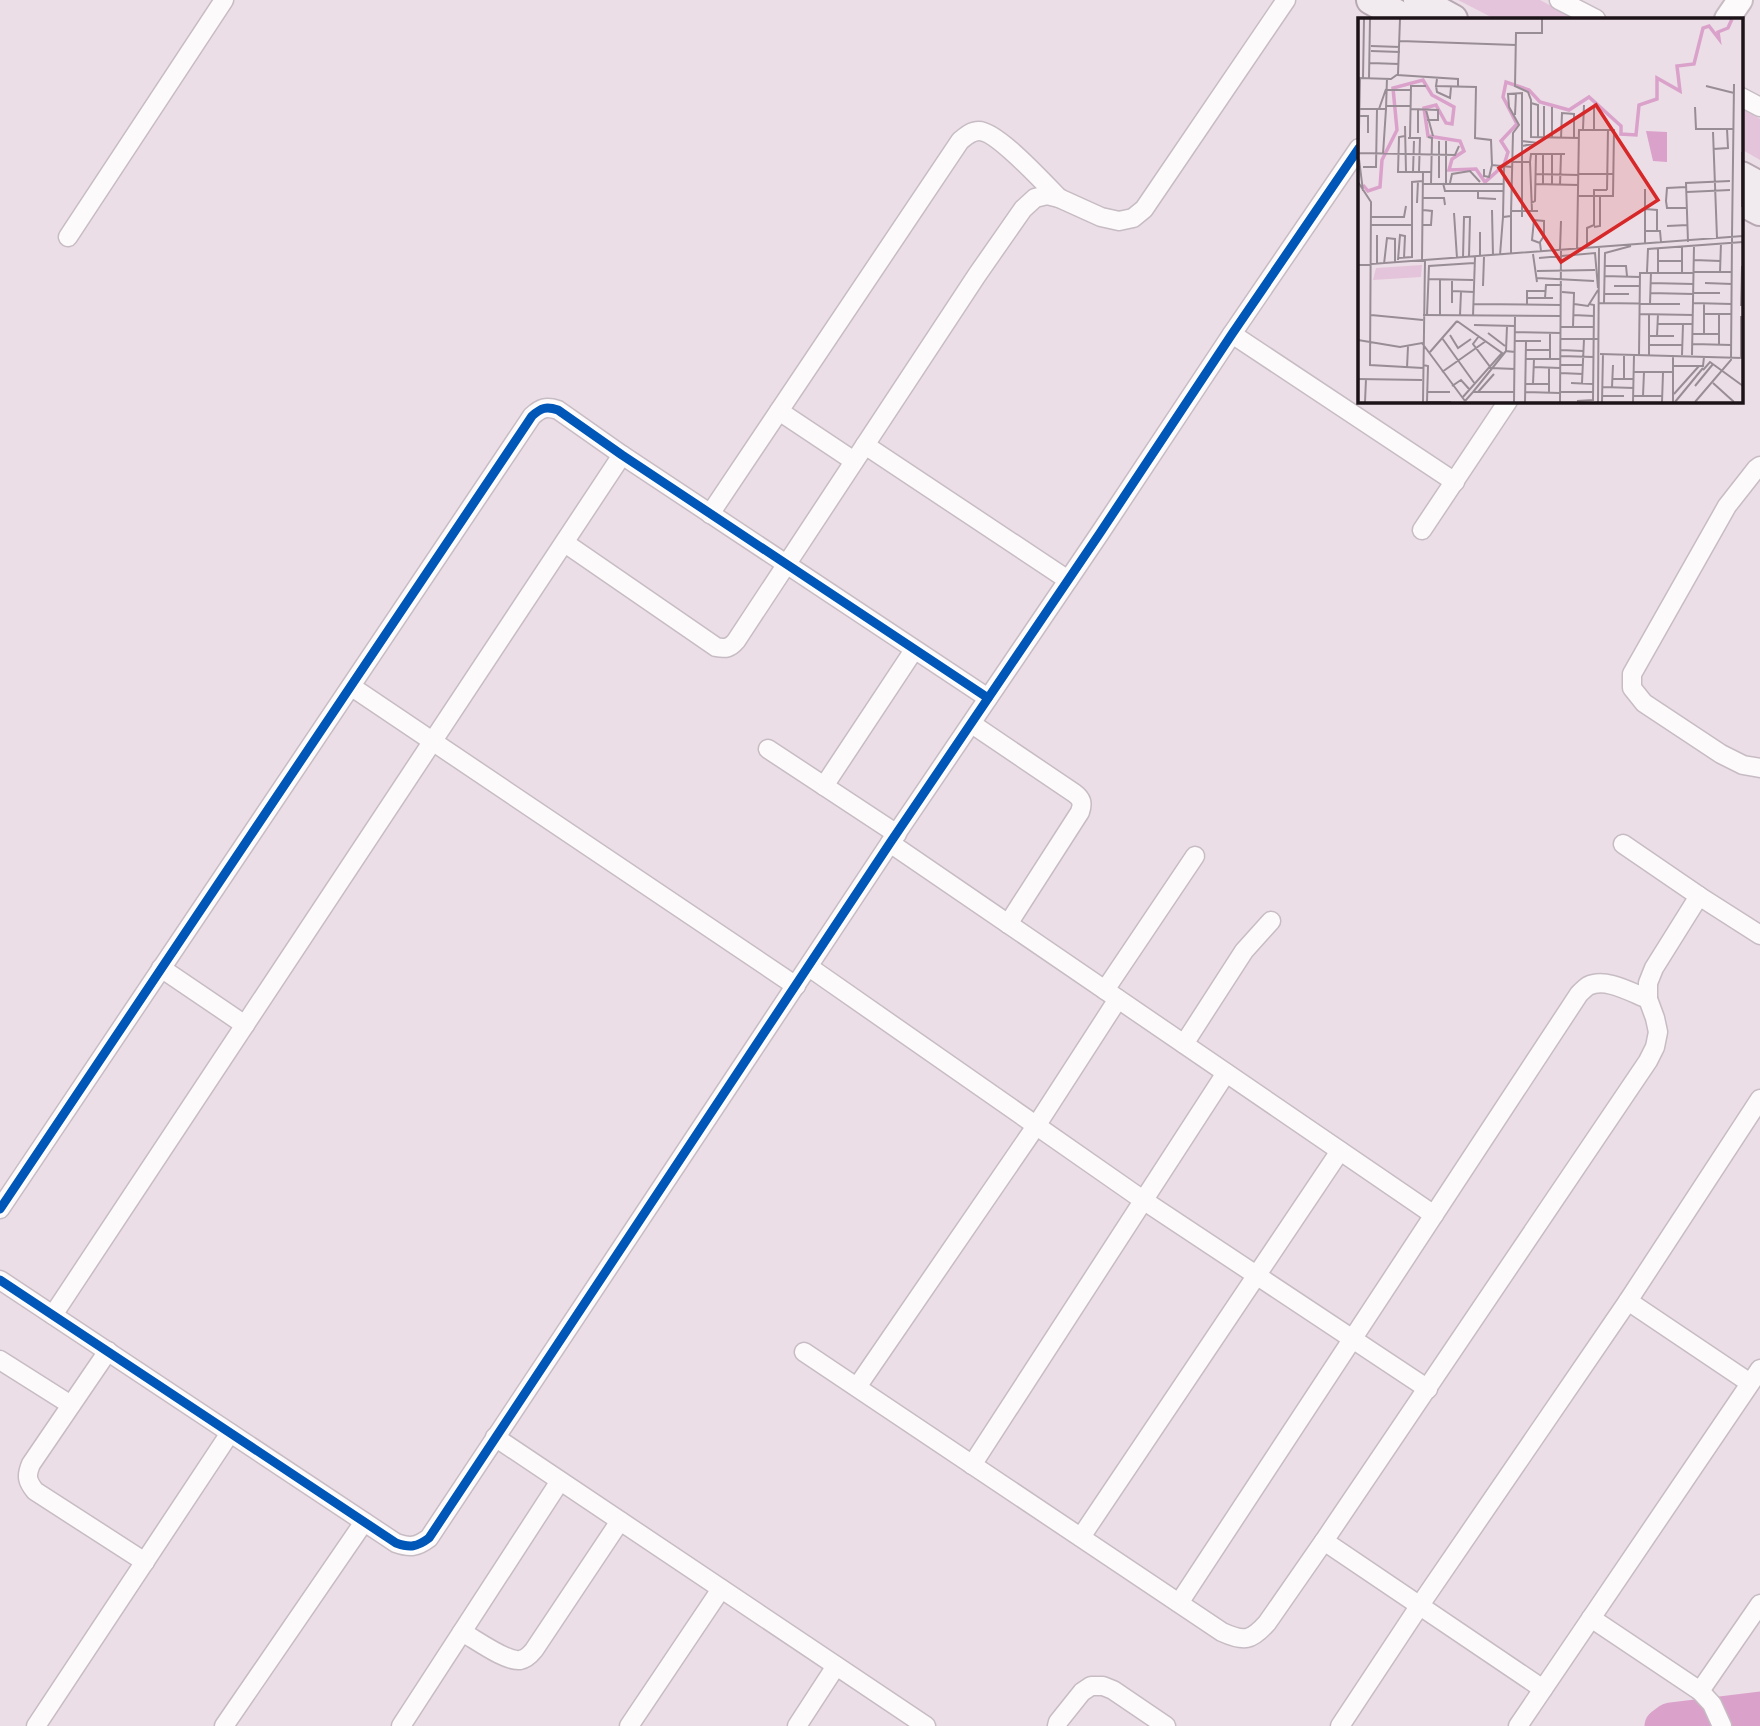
<svg xmlns="http://www.w3.org/2000/svg" width="1760" height="1726" viewBox="0 0 1760 1726" font-family="'Nunito Sans',sans-serif">
  <style>
    .green { fill: #e4c4da }
    .lines { fill: none; stroke-linecap: round; stroke-linejoin: round }
    .river { stroke: #daa2ca; stroke-width: 35 }
    .street-casing { stroke: #c7bcc3; stroke-width: 21 }
    .secondary-casing { stroke: #c7bcc3; stroke-width: 28 }
    .primary-casing { stroke: #b7a8b2; stroke-width: 32 }
    .street { stroke: #fcfafb; stroke-width: 18 }
    .secondary { stroke: #fcfafb; stroke-width: 24 }
    .primary { stroke: #f1eaef; stroke-width: 28 }
    .cycleway-casing { stroke: #fff; stroke-width: 13 }
    .cycleway { stroke: #0057b8; stroke-width: 9 }
    .inset-river { fill: none; stroke: #daa2ca; stroke-width: 3.5 }
    .inset-road { fill: none; stroke: #998d95; stroke-width: 2 }
    .view { fill: #d62828; fill-opacity: 0.15; stroke: #d62828; stroke-width: 3.5 }
    .inset-edge { fill: none; stroke: #1c1319; stroke-width: 3.5 }
  </style>
  <rect width="100%" height="100%" fill="#ecdee7"/>
  <!-- green -->
  <g class="green">
    <path d="M 1458,0 L 1540,0 L 1576,19 L 1495,19 Z"/>
    <path d="M 1741,108 L 1760,119 L 1760,160 L 1741,149 Z"/>
  </g>
  <g class="lines">
    <!-- river -->
    <path class="river" d="M 1662,1726 L 1670,1720 L 1760,1709"/>
    <!-- street casing -->
    <g class="street-casing">
      <g id="street">
        <path d="M 1559,0 L 1596,19"/>
        <path d="M 1741,97 L 1760,107"/>
        <path d="M 68,237 L 224,0"/>
        <path d="M 1232,334 L 1455,482"/>
        <path d="M 779,411 L 854,461"/>
        <path d="M 865,445 L 1068,580"/>
        <path d="M 1760,466 L 1756,469 L 1727,506 L 1632,674 L 1632,688 L 1644,703 L 1721,754 L 1743,765 L 1760,768"/>
        <path d="M 710,514 L 960,141 C 966,136 971,131 979,131 C 997,131 1045,184 1059,198"/>
        <path d="M 1422,530 L 1508,401"/>
        <path d="M 565,543 L 716,647 C 726,649 730,648 736,641 L 977,275 L 1023,209 L 1035,198 L 1047,195 L 1059,198 L 1101,217 L 1119,221 L 1133,218 L 1144,209 L 1286,0"/>
        <path d="M 352,687 L 796,986"/>
        <path d="M 972,724 L 1074,793 C 1082,799 1083,803 1080,812 L 1008,924"/>
        <path d="M 768,749 L 897,834"/>
        <path d="M 824,786 L 914,650"/>
        <path d="M 890,843 L 1434,1215"/>
        <path d="M 1623,844 L 1699,896 L 1760,935"/>
        <path d="M 809,967 L 1143,1200 L 1428,1389"/>
        <path d="M 161,968 L 245,1025"/>
        <path d="M 1105,990 L 1195,856"/>
        <path d="M 1184,1044 L 1244,951 L 1271,921"/>
        <path d="M 0,1209 C 177,944 356,681 532,416 C 541,408 546,406 558,410 L 622,455 L 988,698"/>
        <path d="M 0,1280 L 396,1543 C 410,1548 417,1547 429,1538 L 890,843 L 1100,533 L 1232,334 L 1359,148"/>
        <path d="M 1628,1301 L 1750,1383"/>
        <path d="M 53,1315 L 622,455"/>
        <path d="M 108,1351 L 31,1464 C 26,1476 27,1481 35,1491 L 145,1562"/>
        <path d="M 804,1352 L 1222,1632 C 1244,1642 1251,1641 1267,1623 L 1324,1541"/>
        <path d="M 0,1360 L 71,1405"/>
        <path d="M 857,1387 L 1036,1126 L 1118,999"/>
        <path d="M 495,1437 L 926,1726"/>
        <path d="M 972,1465 L 1226,1073"/>
        <path d="M 1081,1537 L 1340,1151"/>
        <path d="M 1179,1603 L 1579,994 C 1582,991 1585,988 1588,986 C 1606,977 1632,993 1648,999"/>
        <path d="M 1591,1618 L 1700,1691 L 1712,1704 L 1722,1726"/>
        <path d="M 462,1632 C 475,1639 506,1662 520,1660 C 526,1659 530,1655 534,1650 L 620,1521"/>
        <path d="M 1543,1689 L 1324,1541 L 1648,1061 L 1655,1047 L 1658,1032 L 1655,1018 L 1648,999 L 1648,983 L 1654,968 L 1699,896"/>
        <path d="M 1700,1691 L 1760,1604"/>
        <path d="M 36,1726 L 230,1433"/>
        <path d="M 224,1726 L 364,1522"/>
        <path d="M 401,1726 L 560,1481"/>
        <path d="M 629,1726 L 721,1589"/>
        <path d="M 797,1726 L 836,1666"/>
        <path d="M 1057,1726 L 1058,1722 L 1082,1692 L 1091,1686 L 1103,1686 L 1113,1690 L 1166,1726"/>
        <path d="M 1340,1726 L 1420,1605 L 1628,1301 L 1760,1099"/>
        <path d="M 1518,1726 L 1760,1369"/>
      </g>
    </g>
    <!-- secondary casing -->
    <g class="secondary-casing">
      <path id="secondary" d="M 1727,19 L 1740,0"/>
    </g>
    <!-- primary casing -->
    <g class="primary-casing">
      <g id="primary">
        <path d="M 1371,0 L 1406,19"/>
        <path d="M 1418,0 L 1453,19"/>
        <path d="M 1741,176 L 1760,186"/>
        <path d="M 1741,201 L 1760,211"/>
      </g>
    </g>
    <!-- street -->
    <use href="#street" class="street"/>
    <!-- secondary -->
    <use href="#secondary" class="secondary"/>
    <!-- primary -->
    <use href="#primary" class="primary"/>
    <!-- cycleway casing -->
    <g class="cycleway-casing">
      <g id="cycleway">
        <path d="M 0,1209 C 177,944 356,681 532,416 C 541,408 546,406 558,410 L 622,455 L 988,698"/>
        <path d="M 0,1280 L 396,1543 C 410,1548 417,1547 429,1538 L 890,843 L 1100,533 L 1232,334 L 1359,148"/>
      </g>
    </g>
    <!-- cycleway -->
    <use href="#cycleway" class="cycleway"/>
  </g>
  <!-- overview -->
  <g transform="translate(1358 18)">
    <rect width="385" height="385" fill="#ecdee7"/>
    <path d="M 64,247 L 63,259 L 15,262 L 18,250 Z" fill="#e4c4da"/>
    <path d="M 288,113 L 309,114 L 309,144 L 295,143 Z" fill="#daa2ca"/>
    <path class="inset-river" d="M 5,167 L 10,173 L 22,169 L 24,142 L 39,112 L 35,70 L 65,62 L 74,77 L 96,89 L 94,106 L 88,105 L 78,87 L 66,90 L 70,118 L 102,123 L 106,133 L 94,141 L 91,152 L 118,151 L 127,164 L 146,147 L 150,134 L 143,123 L 159,106 L 145,79 L 148,64 L 171,72 L 182,84 L 211,92 L 231,79 L 263,108 L 263,116 L 278,117 L 281,87 L 299,81 L 299,60 L 322,73 L 319,48 L 336,46 L 345,10 L 351,8 L 361,21 L 360,14 L 370,10 L 374,1"/>
    <path class="inset-road" d="M 42,1 L 40,56 L 33,61 L 2,60 L 0,164 L 13,184 L 12,347 L 65,350M 184,1 L 184,15 L 158,15 L 157,68 L 170,74 L 173,82 L 173,119 L 221,120M 42,23 L 158,27M 13,28 L 42,29M 13,33 L 42,34M 12,45 L 41,46M 39,57 L 100,61 L 100,69M 5,60 L 6,1M 11,60 L 12,1M 79,61 L 78,68 L 118,69 L 117,120 L 133,122 L 134,147M 78,68 L 79,74 L 92,80 L 93,69M 348,68 L 376,75M 28,72 L 53,72M 173,85 L 180,87 L 180,120M 28,88 L 53,88M 186,88 L 186,120M 337,89 L 338,111 L 375,111M 2,91 L 28,91 L 29,60M 21,91 L 28,71M 53,91 L 80,92 L 80,102 L 69,102M 68,92 L 75,118M 157,97 L 158,75M 2,98 L 10,98 L 10,115M 47,108 L 48,154M 225,111 L 226,87M 236,111 L 236,87M 355,114 L 359,220M 60,115 L 60,91M 47,118 L 41,119 L 40,154 L 73,154M 70,119 L 74,120 L 73,166M 50,120 L 62,120 L 61,153M 52,120 L 53,68 L 68,68M 194,120 L 194,89M 203,120 L 204,95 L 216,96 L 216,120M 164,123 L 180,125 L 164,128M 355,131 L 370,130 L 369,111M 1,135 L 97,137 L 101,128M 25,136 L 28,91M 194,136 L 194,166M 1,141 L 5,173M 155,144 L 172,144 L 174,193M 172,144 L 173,136 L 207,136M 5,149 L 18,149 L 19,91M 146,149 L 145,199 L 153,198M 126,151 L 126,158 L 131,159 L 134,147 L 154,149M 55,154 L 56,123M 177,156 L 221,157M 221,156 L 256,156M 81,160 L 81,123M 85,165 L 87,173 L 145,173M 88,165 L 88,123M 92,165 L 94,156 L 112,153 L 122,164M 65,166 L 145,166M 177,166 L 221,167M 185,166 L 185,136M 202,167 L 203,136M 328,169 L 309,170 L 308,183 L 309,190 L 329,190M 287,171 L 287,225M 249,172 L 250,111M 120,173 L 120,180 L 138,181M 329,174 L 372,172M 64,180 L 86,180 L 87,187M 59,185 L 60,163M 173,185 L 177,183 L 178,136M 384,189 L 384,134M 287,191 L 299,192 L 299,213M 134,192 L 135,238M 96,195 L 99,240M 13,199 L 46,199 L 48,188M 164,199 L 164,193 L 180,193M 13,207 L 54,207M 65,207 L 73,207 L 74,193 L 65,192M 309,208 L 330,207M 236,209 L 242,208 L 242,179M 288,213 L 302,213 L 303,224M 19,217 L 19,246M 374,218 L 376,66M 182,224 L 186,218 L 186,203 L 176,202 L 174,222 L 182,225 L 183,233M 330,224 L 328,165 L 372,163M 229,230 L 229,210 L 236,207 L 236,172 L 249,172M 219,231 L 221,112 L 256,112 L 255,178 L 220,178M 202,232 L 203,203M 153,236 L 153,196 L 155,115 L 161,107 L 151,89 L 150,76 L 164,75 L 164,193 L 154,193M 175,236 L 179,264M 142,237 L 145,199M 122,238 L 122,214M 40,240 L 54,239 L 54,164 L 65,163M 105,240 L 106,199 L 112,199 L 111,239M 181,240 L 237,235 L 240,270M 40,242 L 42,217 L 47,218 L 46,240M 336,242 L 362,243M 64,243 L 65,154M 301,243 L 324,243M 26,246 L 29,220 L 37,221 L 37,245M 0,247 L 385,218M 246,248 L 268,248 L 269,258M 179,253 L 237,252M 289,254 L 290,231 L 385,224M 324,254 L 324,229M 336,254 L 374,254M 362,254 L 363,225M 300,255 L 300,231M 246,258 L 282,259M 179,260 L 236,263M 70,261 L 115,262M 292,265 L 335,266M 347,265 L 374,266M 125,268 L 126,239M 256,268 L 282,268M 94,273 L 116,274M 204,274 L 216,275 L 215,309M 292,275 L 335,276M 336,275 L 362,275M 246,276 L 271,276M 169,280 L 195,280M 187,280 L 188,267 L 204,267M 94,285 L 94,263M 240,285 L 322,286M 246,285 L 247,235 L 273,228M 335,285 L 373,286M 115,286 L 203,287M 216,286 L 230,288 L 240,272M 292,286 L 293,254M 169,287 L 169,273 L 188,273M 383,288 L 384,248M 281,296 L 335,297M 346,296 L 373,296M 361,296 L 361,327M 13,297 L 65,302M 65,297 L 203,298M 69,297 L 71,248 L 116,245M 82,297 L 82,262M 102,297 L 103,274M 215,297 L 236,298M 115,298 L 117,239M 99,303 L 144,335 L 104,380M 300,306 L 335,306M 116,307 L 157,308M 149,308 L 148,333 L 157,334M 203,309 L 235,309M 157,314 L 203,315M 130,315 L 147,328M 335,316 L 361,316M 346,316 L 346,285M 92,317 L 100,330 L 113,321M 121,318 L 115,326 L 133,350 L 157,351M 291,318 L 316,318M 299,318 L 300,296M 84,320 L 117,366M 203,321 L 241,321M 0,322 L 42,329 L 64,325 L 107,383M 157,323 L 183,323M 335,326 L 373,327M 291,327 L 324,327M 167,332 L 192,332M 203,332 L 225,333M 72,334 L 99,303M 242,336 L 385,340M 281,337 L 282,255 L 336,255M 291,337 L 291,296M 324,337 L 325,306M 334,337 L 336,228M 203,338 L 235,339M 383,340 L 383,298M 167,341 L 202,341M 192,341 L 192,315M 65,347 L 70,348 L 69,384M 203,347 L 225,347M 315,348 L 345,348 L 346,339M 176,349 L 202,350M 49,350 L 50,328M 345,352 L 352,344 L 385,368M 84,354 L 128,323M 276,354 L 315,354M 202,355 L 225,356M 0,361 L 64,362M 254,361 L 276,361M 266,361 L 266,337M 213,365 L 235,366M 224,365 L 226,321M 355,365 L 376,384M 167,366 L 191,366M 175,366 L 176,341M 94,368 L 103,362 L 112,372M 337,368 L 355,346M 245,369 L 276,370M 254,369 L 255,347M 70,374 L 92,374M 115,374 L 148,333M 120,374 L 136,356M 167,374 L 202,375M 202,374 L 235,374M 191,375 L 191,350M 316,376 L 341,348M 244,378 L 266,378M 275,378 L 304,378M 285,378 L 286,354M 107,383 L 115,374 L 157,374M 219,383 L 235,382 L 236,287 L 231,286M 7,384 L 8,361M 65,384 L 67,242M 69,384 L 93,384M 156,384 L 157,299M 167,384 L 168,323M 202,384 L 203,232M 240,384 L 241,229M 244,384 L 245,336M 275,384 L 276,337M 304,384 L 305,355M 315,384 L 315,337M 317,384 L 345,350M 337,384 L 373,342 L 374,220"/>
    <path class="view" d="M 238,87 L 300,182 L 203,244 L 141,150 Z"/>
    <rect width="385" height="385" class="inset-edge"/>
  </g>
</svg>
